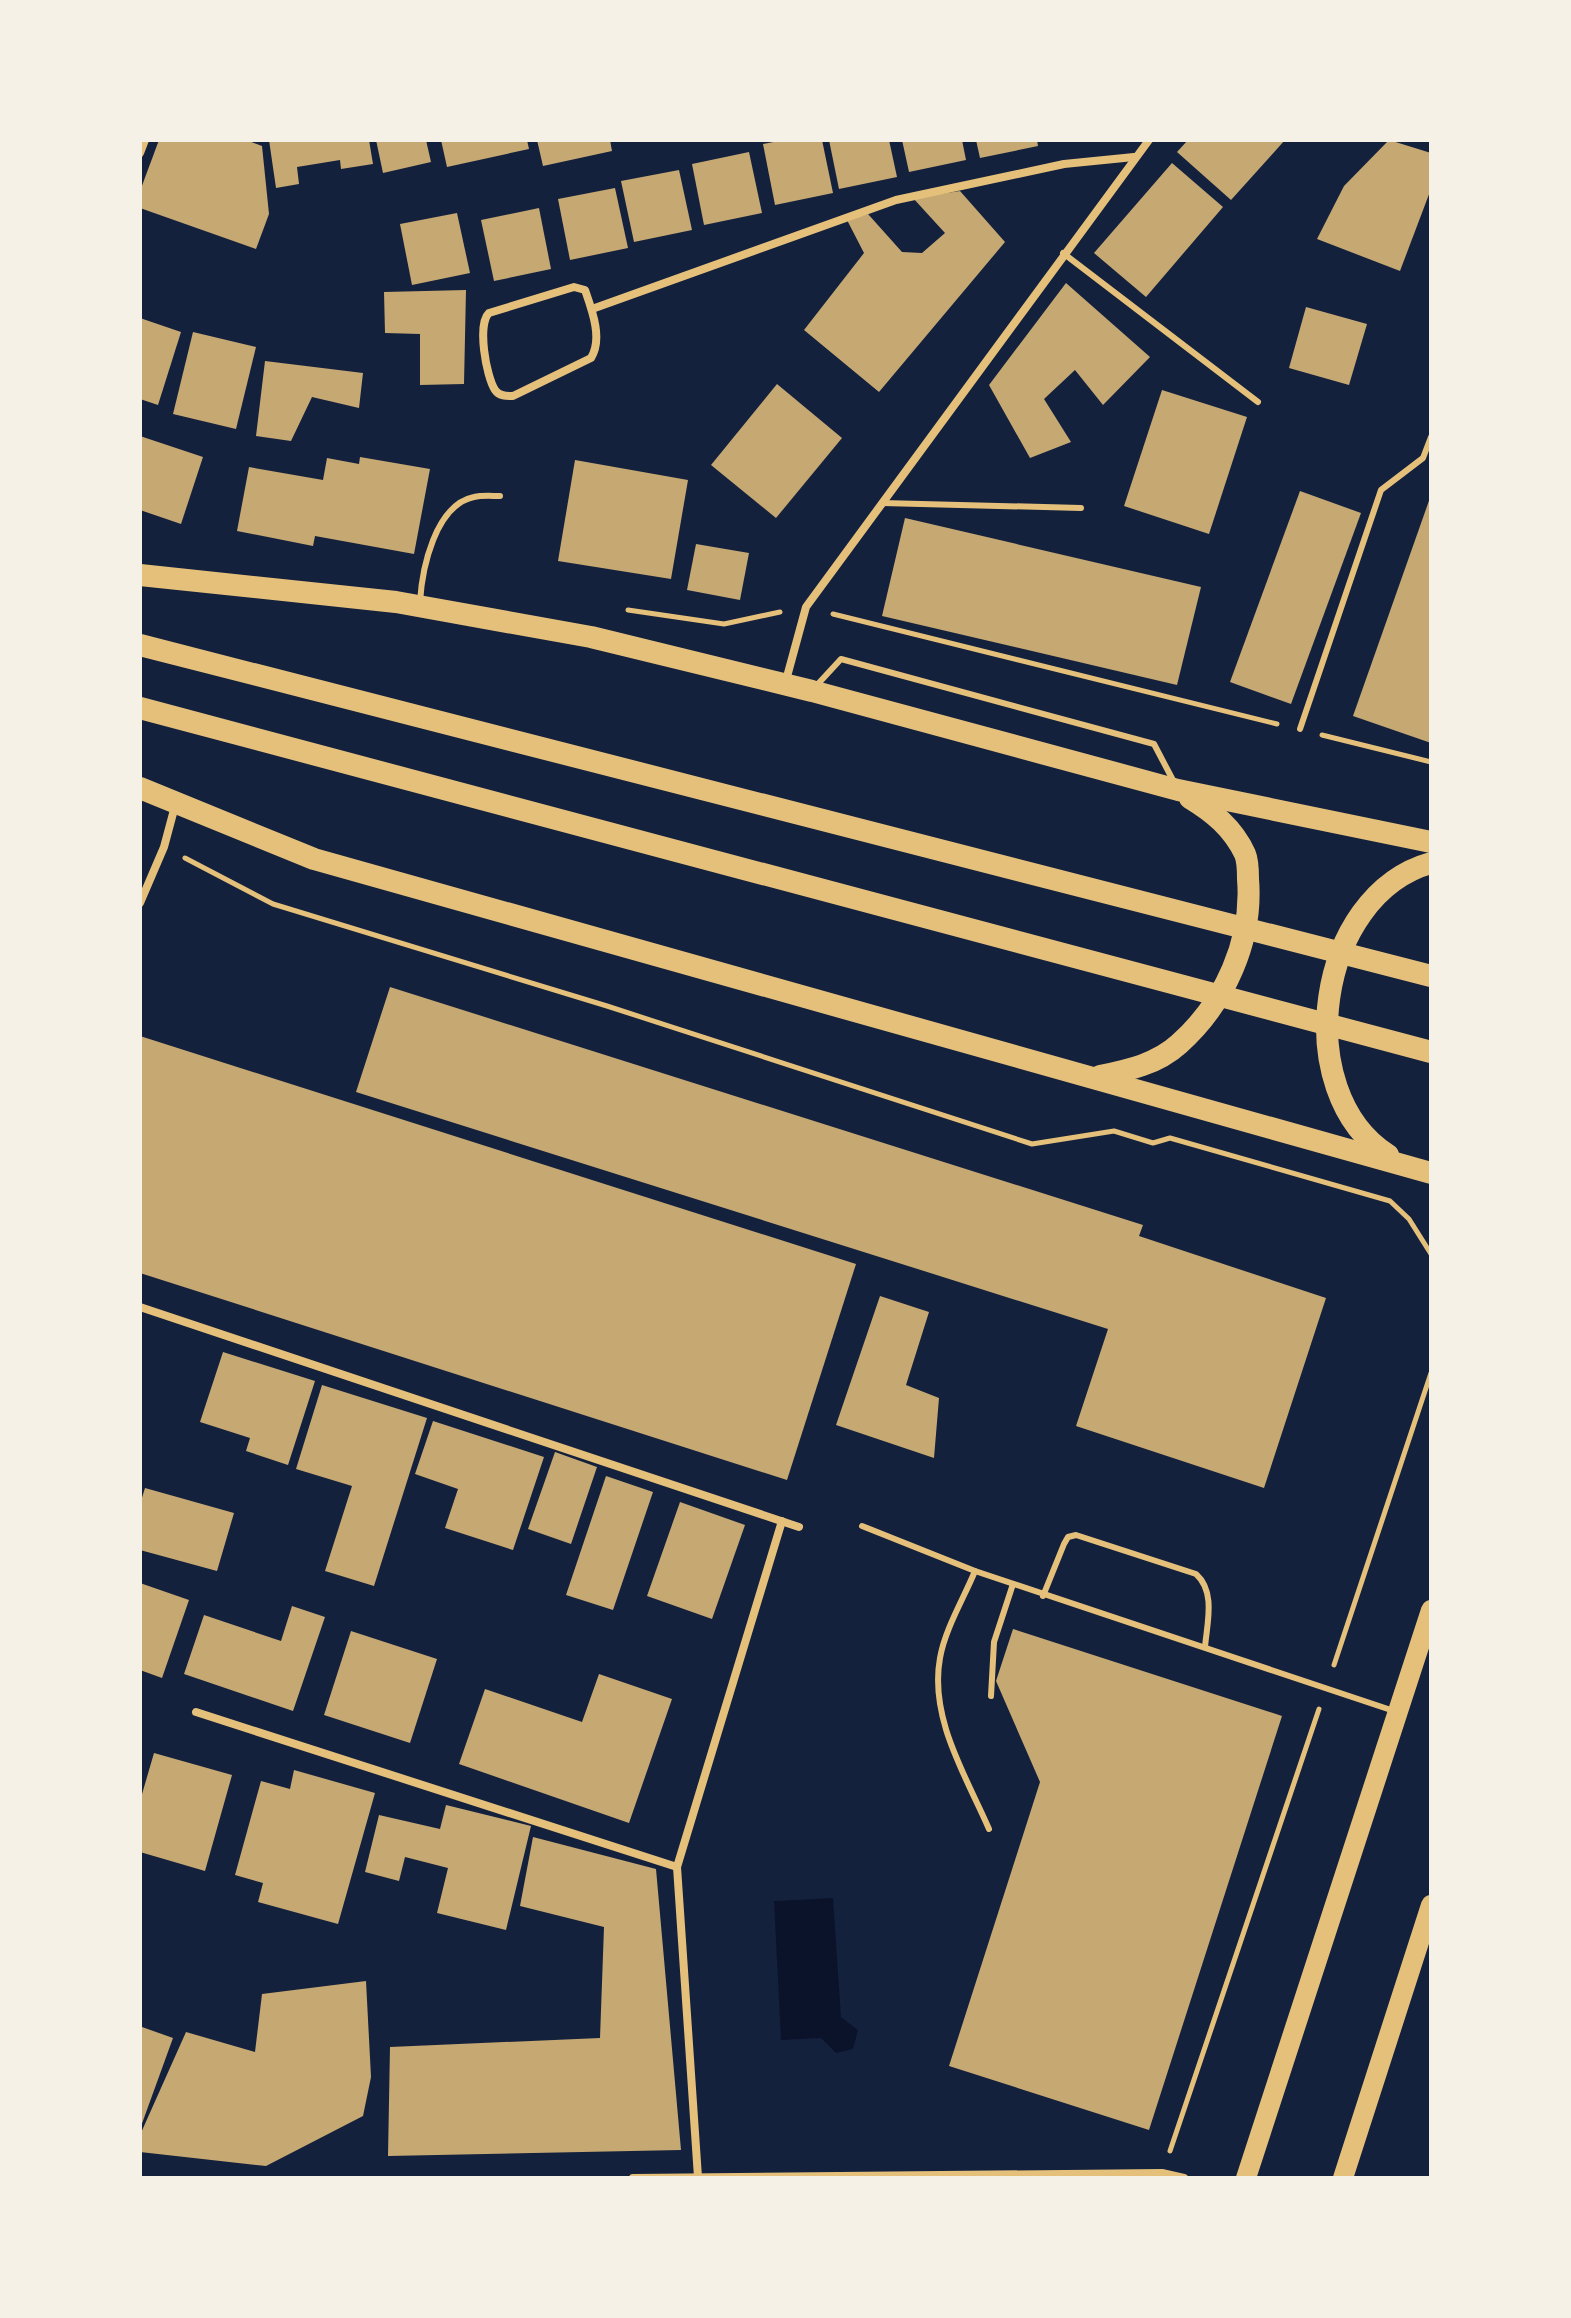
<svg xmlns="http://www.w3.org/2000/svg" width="1571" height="2318" viewBox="0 0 1571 2318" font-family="Overpass,sans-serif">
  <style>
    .water { fill: #0b132b }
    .building { fill: #c6a872 }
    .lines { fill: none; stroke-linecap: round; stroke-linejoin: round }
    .path { stroke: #e5c07b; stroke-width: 5 }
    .service { stroke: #e5c07b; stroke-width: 6 }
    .minor { stroke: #e5c07b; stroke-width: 8 }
    .primary { stroke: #e5c07b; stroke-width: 20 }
    .trunk { stroke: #e5c07b; stroke-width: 22 }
  </style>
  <rect width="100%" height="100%" fill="#14213d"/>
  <!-- water -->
  <path class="water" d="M 833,1898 L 841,2017 L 858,2030 L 853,2049 L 836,2053 L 821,2038 L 781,2040 L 774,1901 Z"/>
  <!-- building -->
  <g class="building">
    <path d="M 159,140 L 246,140 L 262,146 L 269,214 L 256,249 L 140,208 L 140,191 Z"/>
    <path d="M 269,140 L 369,140 L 373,164 L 341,169 L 340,160 L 297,167 L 299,184 L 276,188 Z"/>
    <path d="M 376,140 L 426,140 L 431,162 L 383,173 Z"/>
    <path d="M 441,140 L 527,140 L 529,149 L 447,167 Z"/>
    <path d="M 537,140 L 610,140 L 612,151 L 543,166 Z"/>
    <path d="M 784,140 L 822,140 L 833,193 L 775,205 L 763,144 Z"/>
    <path d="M 829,140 L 889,140 L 897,177 L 839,189 Z"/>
    <path d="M 902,140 L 962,140 L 966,160 L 909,172 Z"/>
    <path d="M 976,140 L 1037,140 L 1038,146 L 980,158 Z"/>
    <path d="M 1188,140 L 1285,140 L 1231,200 L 1177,152 Z"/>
    <path d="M 1389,140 L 1431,153 L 1431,189 L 1400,271 L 1317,239 L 1344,186 Z"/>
    <path d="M 749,152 L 762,213 L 704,225 L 692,164 Z"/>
    <path d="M 1172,163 L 1223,207 L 1146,297 L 1094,253 Z"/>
    <path d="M 679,170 L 692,230 L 634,242 L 621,181 Z"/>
    <path d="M 615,188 L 628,248 L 570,260 L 558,199 Z"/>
    <path d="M 960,191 L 1005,242 L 879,392 L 804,330 L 864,253 L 847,220 L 868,214 L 902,252 L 922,253 L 945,233 L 913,198 Z"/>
    <path d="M 539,208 L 551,269 L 494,281 L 481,220 Z"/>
    <path d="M 457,213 L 470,273 L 412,285 L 400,224 Z"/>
    <path d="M 1066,283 L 1150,357 L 1103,405 L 1075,370 L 1044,399 L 1071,442 L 1030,458 L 989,385 Z"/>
    <path d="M 466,290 L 464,384 L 420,385 L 420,334 L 385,333 L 384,292 Z"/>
    <path d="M 1306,307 L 1367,324 L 1349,385 L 1289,368 Z"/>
    <path d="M 140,318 L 181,332 L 158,405 L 140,399 Z"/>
    <path d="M 193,332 L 256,347 L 236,429 L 173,414 Z"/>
    <path d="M 265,361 L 363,373 L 359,408 L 312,397 L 291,441 L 256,436 Z"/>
    <path d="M 777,384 L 842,438 L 776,518 L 711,465 Z"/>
    <path d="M 1162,390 L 1247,417 L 1209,534 L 1124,506 Z"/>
    <path d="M 140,436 L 203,457 L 181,524 L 140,510 Z"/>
    <path d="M 360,457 L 430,469 L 414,554 L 315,536 L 313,546 L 237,531 L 249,467 L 323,480 L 327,458 L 359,464 Z"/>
    <path d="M 575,460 L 688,480 L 671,579 L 558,561 Z"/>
    <path d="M 1300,491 L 1361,513 L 1291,704 L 1230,682 Z"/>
    <path d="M 1431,495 L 1431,743 L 1353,716 Z"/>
    <path d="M 905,518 L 1201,587 L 1177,685 L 882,616 Z"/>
    <path d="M 696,544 L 749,553 L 740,600 L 687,590 Z"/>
    <path d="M 390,987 L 1143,1225 L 1139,1236 L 1326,1298 L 1264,1488 L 1076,1426 L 1108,1329 L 356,1092 Z"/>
    <path d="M 140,1036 L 856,1264 L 787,1480 L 140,1273 Z"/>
    <path d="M 880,1296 L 929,1312 L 906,1385 L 939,1398 L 934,1458 L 836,1425 Z"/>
    <path d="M 223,1352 L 315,1381 L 288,1465 L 246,1451 L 250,1438 L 200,1422 Z"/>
    <path d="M 322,1385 L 427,1418 L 374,1586 L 325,1571 L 352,1486 L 296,1469 Z"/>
    <path d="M 433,1421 L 544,1457 L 513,1550 L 445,1528 L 458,1489 L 415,1474 Z"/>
    <path d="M 555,1452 L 597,1467 L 571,1544 L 528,1529 Z"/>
    <path d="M 606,1476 L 653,1492 L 613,1610 L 566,1595 Z"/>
    <path d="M 145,1488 L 234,1513 L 217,1571 L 140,1550 L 140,1504 Z"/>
    <path d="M 680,1502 L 745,1525 L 712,1619 L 647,1596 Z"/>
    <path d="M 140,1583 L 189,1600 L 162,1678 L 140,1670 Z"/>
    <path d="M 292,1606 L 325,1617 L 293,1711 L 184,1674 L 204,1615 L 281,1641 Z"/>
    <path d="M 1013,1629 L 1282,1716 L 1149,2130 L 949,2066 L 1040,1782 L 996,1681 Z"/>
    <path d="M 351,1631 L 437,1659 L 410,1743 L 324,1715 Z"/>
    <path d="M 599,1674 L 672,1699 L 629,1823 L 459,1764 L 485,1689 L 582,1722 Z"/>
    <path d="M 154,1753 L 232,1775 L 205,1871 L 140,1852 L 140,1801 Z"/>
    <path d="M 294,1770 L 375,1793 L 338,1924 L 258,1902 L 263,1883 L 235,1875 L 261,1781 L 290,1789 Z"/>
    <path d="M 446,1805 L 531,1826 L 506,1930 L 437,1913 L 448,1868 L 405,1857 L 399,1881 L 365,1872 L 379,1815 L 440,1829 Z"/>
    <path d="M 533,1837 L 656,1869 L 681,2150 L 388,2156 L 390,2047 L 600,2038 L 604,1927 L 520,1906 Z"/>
    <path d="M 366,1981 L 371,2077 L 363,2116 L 266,2166 L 140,2152 L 140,2135 L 186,2032 L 255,2052 L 262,1994 Z"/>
    <path d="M 142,2027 L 173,2038 L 140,2129 L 140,2032 Z"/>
  </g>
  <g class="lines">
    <!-- path -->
    <g class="path">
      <path d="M 628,610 L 724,624 L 780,612"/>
      <path d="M 833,614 L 1277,724"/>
      <path d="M 1322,735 L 1431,762"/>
      <path d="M 185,858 L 273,904 L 607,1006 L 1032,1144 L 1114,1131 L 1153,1143 L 1170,1138 L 1390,1201 L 1409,1219 L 1431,1254"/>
      <path d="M 1334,1665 L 1431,1373"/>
      <path d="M 1170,2151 L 1319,1709"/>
    </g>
    <!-- service -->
    <g class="service">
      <path d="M 1063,253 L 1258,402"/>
      <path d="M 882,503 L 1081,508"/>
      <path d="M 420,602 C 422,569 435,505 474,497 C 482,495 492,496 500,496"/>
      <path d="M 817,685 L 841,659 L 1154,744 L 1175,784"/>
      <path d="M 1300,729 L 1381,490 L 1423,458 L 1431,437"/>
      <path d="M 862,1526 L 975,1571"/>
      <path d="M 1043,1596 L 1064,1544 L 1068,1537 L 1076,1535 L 1196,1574 C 1216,1592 1207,1623 1205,1647"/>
      <path d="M 991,1696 L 994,1642 L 1013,1584"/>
      <path d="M 989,1829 C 966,1776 929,1718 940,1658 C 945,1629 964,1598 975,1571 L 1394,1711"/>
    </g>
    <!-- minor -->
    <g class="minor">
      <path d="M 140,153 L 145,140"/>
      <path d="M 574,287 L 585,290 C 592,310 603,339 591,358 L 513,396 C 506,396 499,396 495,390 C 486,376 477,324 489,313 Z"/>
      <path d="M 592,309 L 896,200 L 1064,164 L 1134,157"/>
      <path d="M 785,684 L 806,607 L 1149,140"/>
      <path d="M 140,903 L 164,847 L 175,806"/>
      <path d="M 140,1307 L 799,1527"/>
      <path d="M 196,1712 L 677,1867"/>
      <path d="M 698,2177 L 677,1867 L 782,1521"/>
      <path d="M 633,2178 L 1162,2173 L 1184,2178"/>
    </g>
    <!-- primary -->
    <g class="primary">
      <path d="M 1246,2178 L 1431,1610"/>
      <path d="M 1343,2178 L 1431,1905"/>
    </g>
    <!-- trunk -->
    <g class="trunk">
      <path d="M 140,575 L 396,602 L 591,637 L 812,691 L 1178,790 L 1431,842"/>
      <path d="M 140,645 L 1431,976"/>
      <path d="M 140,708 L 1431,1052"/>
      <path d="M 140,788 L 314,859 L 1431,1173"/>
      <path d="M 1100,1076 C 1129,1070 1157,1064 1179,1044 C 1225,1003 1253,940 1248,879 C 1248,871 1248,861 1245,854 C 1233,828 1213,812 1190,798"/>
      <path d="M 1388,1155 C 1289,1092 1316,895 1431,863"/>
    </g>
  </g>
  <!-- border -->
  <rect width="1571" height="2318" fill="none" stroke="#f6f1e7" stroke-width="284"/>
</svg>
